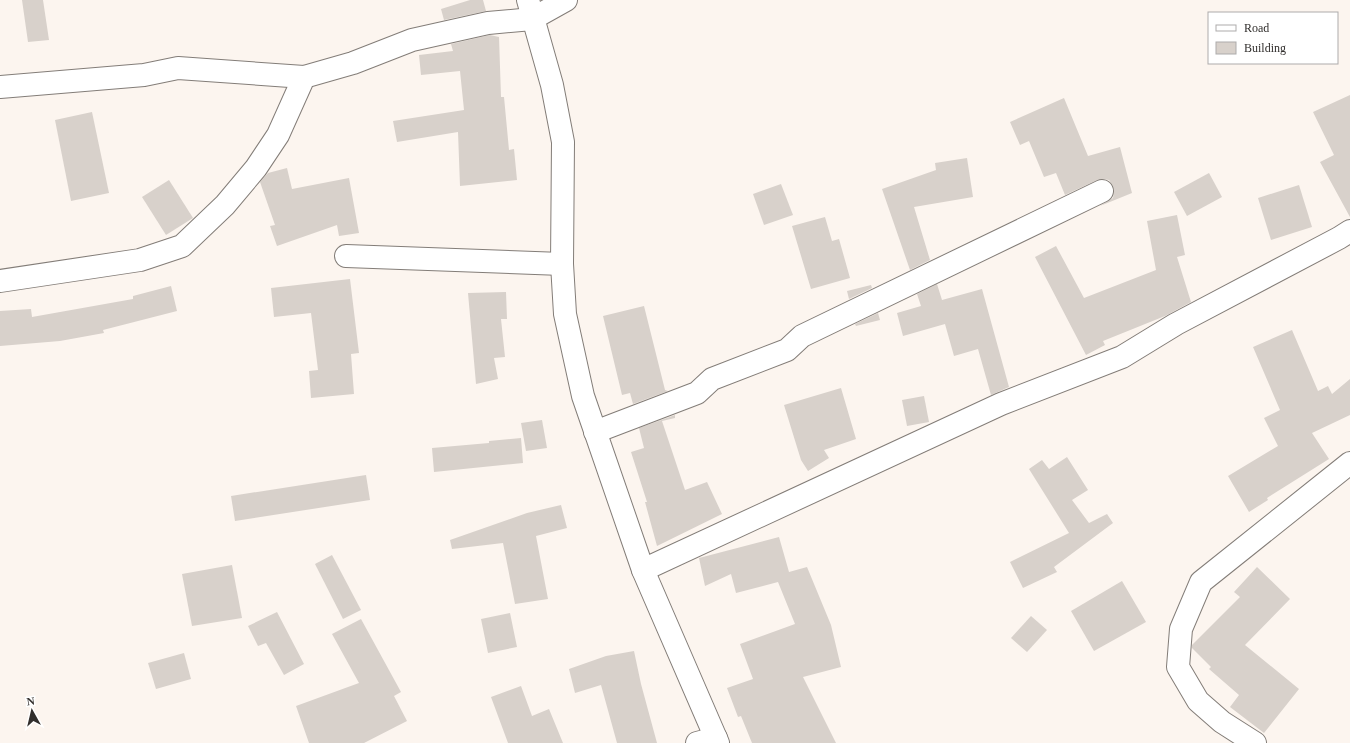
<svg xmlns="http://www.w3.org/2000/svg" width="1350" height="743" viewBox="0 0 1350 743" font-family="Georgia,serif">
  <style>
    .building { fill: #d8d1cb }
    .lines { fill: none; stroke-linecap: round; stroke-linejoin: round }
    .minor-casing { stroke: #837d78; stroke-width: 24 }
    .minor { stroke: #fff; stroke-width: 22 }
  </style>
  <rect width="100%" height="100%" fill="#fcf5ef"/>
  <!-- building -->
  <g class="building">
    <path d="M 22,0 L 43,0 L 49,40 L 28,42 Z"/>
    <path d="M 470,0 L 483,0 L 486,11 L 444,20 L 441,9 Z"/>
    <path d="M 490,35 L 499,37 L 501,97 L 504,97 L 509,150 L 514,149 L 517,180 L 460,186 L 458,132 L 397,142 L 393,121 L 464,110 L 460,71 L 421,75 L 419,55 L 453,51 L 451,44 Z"/>
    <path d="M 1350,95 L 1350,217 L 1320,162 L 1334,155 L 1313,112 Z"/>
    <path d="M 1064,98 L 1088,156 L 1120,147 L 1132,193 L 1100,206 L 1113,198 L 1114,192 L 1113,186 L 1109,180 L 1103,179 L 1097,180 L 1065,195 L 1056,173 L 1044,177 L 1029,141 L 1020,145 L 1010,122 Z"/>
    <path d="M 92,112 L 109,193 L 71,201 L 55,120 Z"/>
    <path d="M 967,158 L 973,197 L 914,207 L 930,260 L 910,270 L 882,189 L 936,170 L 935,163 Z"/>
    <path d="M 287,168 L 292,189 L 349,178 L 359,233 L 339,236 L 337,225 L 277,246 L 270,226 L 275,225 L 260,182 L 268,173 Z"/>
    <path d="M 1209,173 L 1222,197 L 1187,216 L 1174,192 Z"/>
    <path d="M 169,180 L 193,218 L 166,235 L 142,197 Z"/>
    <path d="M 781,184 L 793,215 L 764,225 L 753,194 Z"/>
    <path d="M 1299,185 L 1312,227 L 1271,240 L 1258,198 Z"/>
    <path d="M 1177,215 L 1185,255 L 1177,257 L 1191,302 L 1165,316 L 1103,341 L 1105,345 L 1086,355 L 1035,257 L 1056,246 L 1084,298 L 1156,270 L 1147,221 Z"/>
    <path d="M 825,217 L 832,241 L 839,239 L 850,278 L 811,289 L 792,226 Z"/>
    <path d="M 350,279 L 359,353 L 351,354 L 354,394 L 311,398 L 309,371 L 318,370 L 311,313 L 274,317 L 271,288 Z"/>
    <path d="M 937,284 L 942,300 L 982,289 L 1009,387 L 991,395 L 978,349 L 954,356 L 945,324 L 903,336 L 897,313 L 921,306 L 917,294 Z"/>
    <path d="M 871,285 L 872,288 L 849,299 L 847,291 Z"/>
    <path d="M 171,286 L 177,311 L 103,330 L 104,333 L 60,341 L 0,346 L 0,311 L 31,309 L 32,317 L 133,299 L 133,296 Z"/>
    <path d="M 506,292 L 507,319 L 501,319 L 505,357 L 494,358 L 498,379 L 476,384 L 468,293 Z"/>
    <path d="M 644,306 L 665,390 L 668,391 L 633,404 L 630,393 L 622,395 L 603,316 Z"/>
    <path d="M 878,313 L 880,320 L 856,326 L 855,324 Z"/>
    <path d="M 1292,330 L 1318,391 L 1328,386 L 1332,394 L 1350,379 L 1350,415 L 1312,433 L 1329,459 L 1267,498 L 1268,500 L 1249,512 L 1228,476 L 1278,446 L 1264,418 L 1280,410 L 1253,347 Z"/>
    <path d="M 841,388 L 856,439 L 824,450 L 829,458 L 808,471 L 801,460 L 784,405 Z"/>
    <path d="M 924,396 L 929,422 L 907,426 L 902,400 Z"/>
    <path d="M 675,415 L 675,418 L 662,421 L 685,490 L 707,482 L 722,514 L 657,546 L 645,502 L 647,502 L 631,452 L 644,448 L 639,428 Z"/>
    <path d="M 542,420 L 547,448 L 526,451 L 521,423 Z"/>
    <path d="M 521,438 L 523,463 L 434,472 L 432,448 L 489,443 L 489,441 Z"/>
    <path d="M 1067,457 L 1088,490 L 1072,500 L 1089,523 L 1107,514 L 1113,523 L 1054,567 L 1057,572 L 1023,588 L 1010,562 L 1069,533 L 1029,469 L 1042,460 L 1049,469 Z"/>
    <path d="M 366,475 L 370,500 L 235,521 L 231,496 Z"/>
    <path d="M 561,505 L 567,528 L 536,536 L 548,599 L 515,604 L 503,543 L 452,549 L 450,540 L 527,513 Z"/>
    <path d="M 779,537 L 789,572 L 807,567 L 831,625 L 841,667 L 803,677 L 836,743 L 752,743 L 741,716 L 738,717 L 727,688 L 753,679 L 740,644 L 795,624 L 778,582 L 736,593 L 731,574 L 705,586 L 699,558 Z"/>
    <path d="M 332,555 L 361,610 L 343,619 L 315,564 Z"/>
    <path d="M 232,565 L 242,618 L 192,626 L 182,574 Z"/>
    <path d="M 1257,567 L 1290,599 L 1245,645 L 1299,689 L 1264,733 L 1230,707 L 1239,695 L 1209,669 L 1211,667 L 1192,648 L 1192,645 L 1240,597 L 1234,592 Z"/>
    <path d="M 1122,581 L 1146,622 L 1094,651 L 1071,611 Z"/>
    <path d="M 277,612 L 304,664 L 284,675 L 266,643 L 258,646 L 248,626 Z"/>
    <path d="M 510,613 L 517,647 L 488,653 L 481,619 Z"/>
    <path d="M 1031,616 L 1047,630 L 1027,652 L 1011,638 Z"/>
    <path d="M 361,619 L 401,692 L 394,696 L 407,721 L 364,743 L 309,743 L 296,706 L 359,683 L 332,634 Z"/>
    <path d="M 634,651 L 641,684 L 657,743 L 617,743 L 601,685 L 575,693 L 569,669 L 606,656 Z"/>
    <path d="M 184,653 L 191,679 L 156,689 L 148,663 Z"/>
    <path d="M 521,686 L 532,716 L 549,709 L 563,743 L 508,743 L 491,697 Z"/>
  </g>
  <g class="lines">
    <!-- minor casing -->
    <g class="minor-casing">
      <g id="minor">
        <path d="M 528,0 L 552,85 L 563,142 L 562,264 L 565,314 L 583,396 L 643,570 L 718,743"/>
        <path d="M 0,87 L 144,75 L 178,68 L 304,77"/>
        <path d="M 346,256 L 562,264"/>
        <path d="M 0,281 L 140,260 L 182,246 L 225,205 L 256,168 L 278,135 L 304,77 L 353,63 L 412,40 L 488,23 L 532,19 L 566,0"/>
        <path d="M 595,432 L 697,393 L 712,379 L 787,350 L 802,336 L 1102,191"/>
        <path d="M 643,570 L 1001,404 L 1122,357 L 1176,324 L 1339,238 L 1350,231"/>
        <path d="M 697,743 L 716,738"/>
        <path d="M 1255,743 L 1222,722 L 1198,701 L 1178,667 L 1181,629 L 1201,582 L 1350,463"/>
      </g>
    </g>
    <!-- minor -->
    <use href="#minor" class="minor"/>
  </g>
  <!-- legend -->
  <rect x="1208" y="12" width="130" height="52" fill="#ffffff" stroke="#adabab"/>
  <rect x="1216" y="25" width="20" height="6" fill="#ffffff" stroke="#adabab"/>
  <text x="1244" y="32" font-size="12" fill="#312e2c">Road</text>
  <rect x="1216" y="42" width="20" height="12" fill="#d8d1cb" stroke="#adabab"/>
  <text x="1244" y="52" font-size="12" fill="#312e2c">Building</text>
  <!-- north arrow -->
  <g transform="translate(32 711) rotate(352)" stroke="#ffffff" stroke-width="3" paint-order="stroke">
  <path d="M0-3L7 15L0 10L-7 15Z" fill="#312e2c"/>
  <text y="-6" font-size="11" font-weight="bold" text-anchor="middle" fill="#312e2c">N</text>
  </g>
</svg>
